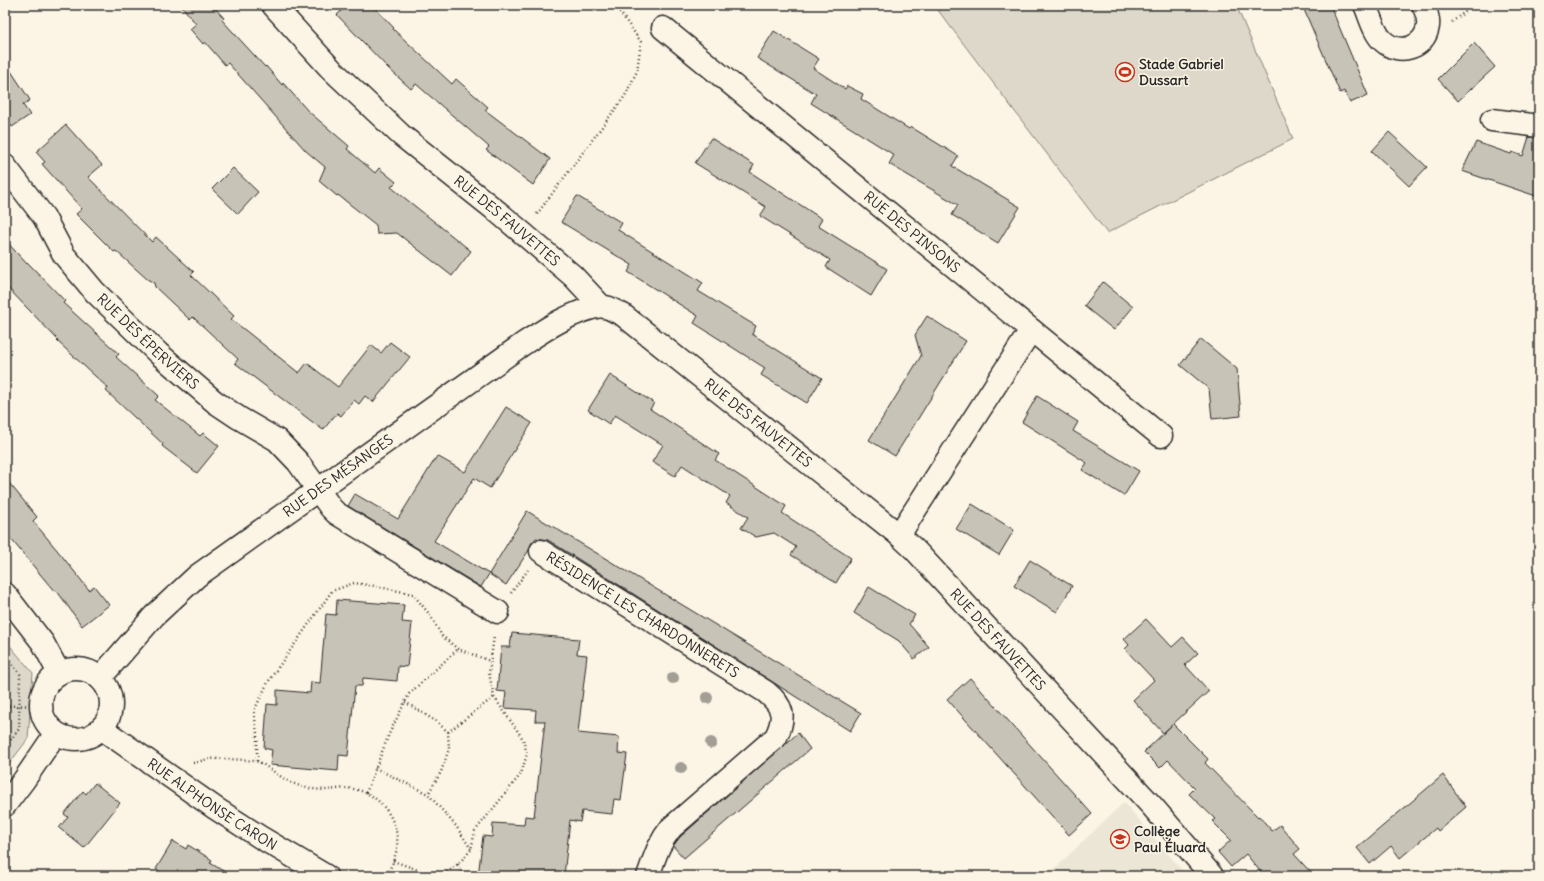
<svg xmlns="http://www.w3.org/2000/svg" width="1544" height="881" viewBox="0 0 1544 881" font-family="Delius,sans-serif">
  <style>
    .built { fill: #ece6d7 }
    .green { fill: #ded8ca; stroke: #84827a }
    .building { fill: #c8c3b7; stroke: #2b2b2b }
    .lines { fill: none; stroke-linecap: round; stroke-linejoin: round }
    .minor-casing { stroke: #2b2b2b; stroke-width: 25 }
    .path { stroke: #2b2b2b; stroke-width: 2.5; stroke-dasharray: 1 3; stroke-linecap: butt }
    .minor { stroke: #fcf5e5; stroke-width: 22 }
    .tree { fill: #a29e95 }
    .labels { text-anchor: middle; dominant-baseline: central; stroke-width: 3; stroke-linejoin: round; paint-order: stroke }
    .poi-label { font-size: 14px; font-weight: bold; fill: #2b2b2b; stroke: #fcf5e5; text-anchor: start }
    .street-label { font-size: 14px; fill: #2b2b2b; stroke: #fcf5e5 }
  </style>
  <rect width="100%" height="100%" fill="#fcf5e5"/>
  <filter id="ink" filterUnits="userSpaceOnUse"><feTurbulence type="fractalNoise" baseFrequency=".025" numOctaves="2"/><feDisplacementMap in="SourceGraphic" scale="8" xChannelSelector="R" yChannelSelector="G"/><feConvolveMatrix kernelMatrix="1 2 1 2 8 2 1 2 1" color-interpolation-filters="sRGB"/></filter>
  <g filter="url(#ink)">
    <!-- built -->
    <path class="built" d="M 1124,802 L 1187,876 L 1047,876 Z"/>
    <!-- green -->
    <g class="green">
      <path d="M 934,5 L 1236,5 L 1293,139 L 1107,233 Z"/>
      <path d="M 5,640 L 33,673 L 28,739 L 5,769 Z"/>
    </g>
    <!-- building -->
    <g class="building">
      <path d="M 181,5 L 212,5 L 224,18 L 222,20 L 265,67 L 266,66 L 282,85 L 283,83 L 308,111 L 349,146 L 347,149 L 375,173 L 379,168 L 396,182 L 391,187 L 471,251 L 452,276 L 397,233 L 377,234 L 376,225 L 338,195 L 337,196 L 319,181 L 325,167 L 306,151 L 228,63 L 225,65 L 205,42 L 203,44 L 190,29 L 196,24 Z"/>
      <path d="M 347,5 L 372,5 L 394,28 L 393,29 L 452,84 L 456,79 L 488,107 L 485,110 L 550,159 L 533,185 L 486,150 L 489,147 L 416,84 L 411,89 L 387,67 L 337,15 Z"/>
      <path d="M 1302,5 L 1330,5 L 1368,95 L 1350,103 L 1344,91 L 1340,93 Z"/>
      <path d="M 774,31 L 819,59 L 813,68 L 845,89 L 847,86 L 863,94 L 861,99 L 909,129 L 911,127 L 958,156 L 952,166 L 1020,207 L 998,243 L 952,215 L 958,205 L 889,164 L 894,155 L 811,103 L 816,94 L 757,58 Z"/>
      <path d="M 1474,43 L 1495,67 L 1458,101 L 1438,79 Z"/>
      <path d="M 5,62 L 30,100 L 23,105 L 30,115 L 12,127 L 5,117 Z"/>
      <path d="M 66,125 L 102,165 L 88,177 L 152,242 L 156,237 L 194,272 L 191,275 L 234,316 L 231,319 L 299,373 L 307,363 L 338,387 L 371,345 L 381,353 L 390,342 L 410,357 L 373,402 L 365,396 L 359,404 L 354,400 L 341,416 L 337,413 L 323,430 L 235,363 L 238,359 L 193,317 L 190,320 L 155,287 L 154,283 L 147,279 L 116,251 L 114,252 L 76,214 L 82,209 L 42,164 L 45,162 L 36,152 Z"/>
      <path d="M 1389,132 L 1427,167 L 1409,186 L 1372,151 Z"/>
      <path d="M 1529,137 L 1539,138 L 1539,197 L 1462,171 L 1476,142 L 1511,154 L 1512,152 L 1523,156 Z"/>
      <path d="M 711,138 L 754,165 L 750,172 L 822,219 L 818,226 L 887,269 L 871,296 L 826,267 L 830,260 L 760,216 L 766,207 L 695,163 Z"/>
      <path d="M 233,168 L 258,192 L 238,214 L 212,189 Z"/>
      <path d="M 577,196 L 622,223 L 618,230 L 703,283 L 698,291 L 756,326 L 752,334 L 822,378 L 807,403 L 761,375 L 765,368 L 694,323 L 698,316 L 628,272 L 632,265 L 561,222 Z"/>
      <path d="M 5,240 L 27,264 L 28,263 L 65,301 L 63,303 L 119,354 L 116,357 L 159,396 L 155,400 L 200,436 L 203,433 L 219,446 L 197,473 L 162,446 L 163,444 L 106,391 L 108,388 L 57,341 L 58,340 L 5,285 Z"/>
      <path d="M 1103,282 L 1133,307 L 1114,330 L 1084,306 Z"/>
      <path d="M 927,316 L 966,341 L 895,456 L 869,440 L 921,356 L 915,335 Z"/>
      <path d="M 1201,339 L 1237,369 L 1241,416 L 1212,419 L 1209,389 L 1180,365 Z"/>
      <path d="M 610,375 L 654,403 L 650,409 L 719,454 L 715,460 L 786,506 L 782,513 L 851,558 L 836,583 L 791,555 L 796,547 L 774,533 L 756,537 L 741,528 L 748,517 L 726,503 L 730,496 L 682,465 L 675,476 L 652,462 L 663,445 L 615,415 L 609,424 L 588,410 Z"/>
      <path d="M 1037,396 L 1078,422 L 1073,431 L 1139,471 L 1124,496 L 1082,470 L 1087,463 L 1022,422 Z"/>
      <path d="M 506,407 L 532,423 L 490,488 L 474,478 L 434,541 L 489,574 L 527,511 L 861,713 L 850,731 L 548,540 L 536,538 L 531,544 L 529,550 L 506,585 L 489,574 L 481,587 L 348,506 L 355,494 L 398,519 L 437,456 L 465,472 Z"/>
      <path d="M 5,478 L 37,517 L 33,521 L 62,556 L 89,590 L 94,586 L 109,605 L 82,626 L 57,591 L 55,592 L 5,532 Z"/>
      <path d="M 972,504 L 1014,530 L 999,555 L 956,529 Z"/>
      <path d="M 1030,560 L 1072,586 L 1057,612 L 1014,586 Z"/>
      <path d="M 869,587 L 915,615 L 909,624 L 929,647 L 914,659 L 899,641 L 854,613 Z"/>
      <path d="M 337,600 L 404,605 L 402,622 L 412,623 L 407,667 L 398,666 L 397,681 L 363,678 L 362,686 L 355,686 L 348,756 L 339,755 L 338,771 L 270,765 L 272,750 L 264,748 L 267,704 L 277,705 L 277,690 L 310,693 L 311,682 L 320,683 L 326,614 L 336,615 Z"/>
      <path d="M 1146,619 L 1172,647 L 1183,637 L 1198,653 L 1185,665 L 1209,691 L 1173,724 L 1208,759 L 1205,763 L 1258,817 L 1259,816 L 1272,831 L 1280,825 L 1300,849 L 1294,854 L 1314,876 L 1264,876 L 1246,854 L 1231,867 L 1218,852 L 1231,840 L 1212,821 L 1215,819 L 1189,794 L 1195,788 L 1168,760 L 1160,768 L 1144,752 L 1172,725 L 1163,733 L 1133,700 L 1154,680 L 1125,649 L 1129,645 L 1124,639 Z"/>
      <path d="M 512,633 L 579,639 L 577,654 L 587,655 L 578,733 L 619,737 L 618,753 L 627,754 L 621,800 L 614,799 L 612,814 L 582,811 L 580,822 L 570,820 L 564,876 L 478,876 L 483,836 L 492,837 L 493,823 L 524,825 L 525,816 L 534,817 L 545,721 L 535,721 L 536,710 L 504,708 L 506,692 L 497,691 L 501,647 L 510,647 Z"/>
      <path d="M 970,678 L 1092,814 L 1069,835 L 947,699 Z"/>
      <path d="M 798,733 L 810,749 L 684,858 L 673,846 L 680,837 Z"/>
      <path d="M 1443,775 L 1466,807 L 1438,831 L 1436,828 L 1400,858 L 1391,846 L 1370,864 L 1357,848 Z"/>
      <path d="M 95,783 L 120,803 L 84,848 L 59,828 L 68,817 L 64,814 L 83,791 L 86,794 Z"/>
      <path d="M 173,841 L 186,849 L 188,845 L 212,860 L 210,863 L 232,876 L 168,876 L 156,869 Z"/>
    </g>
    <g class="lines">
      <!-- minor casing -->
      <g class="minor-casing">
        <g id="minor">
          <path id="s1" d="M 273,5 L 331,69 L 401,135 L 499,213 L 573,276 L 601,306 L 609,308 L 623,315 L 899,535 L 915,550 L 1152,806 L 1212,876"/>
          <path d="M 1365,5 C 1370,16 1374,33 1383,41 C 1399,56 1425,48 1428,26 C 1429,19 1426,11 1423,5"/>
          <path id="s2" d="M 663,28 L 1161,436"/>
          <path d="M 1492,120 L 1539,126"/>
          <path id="s3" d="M 5,166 L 44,217 L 64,255 L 95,292 L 158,353 L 215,402 L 239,418 L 277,440 L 298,462 L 331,508 L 336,513 L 498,612"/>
          <path d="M 899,535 L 1031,330"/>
          <path id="s4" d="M 541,551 L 766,692 C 783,706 786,716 776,737 L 671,828 C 658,844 655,857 648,876"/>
          <path d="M 5,594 L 43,643 L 59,673"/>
          <circle cx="76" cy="704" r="35"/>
          <path id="s5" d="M 100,678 L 154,616 L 197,576 L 523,344 C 547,328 573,311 601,306"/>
          <path id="s6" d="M 101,728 L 215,808 L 260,837 L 326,876"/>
          <path d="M 5,805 L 24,780 L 56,733"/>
        </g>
      </g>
      <!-- path -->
      <g class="path">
        <path d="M 1452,22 L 1474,5"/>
        <path d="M 537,214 L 625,96 L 637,71 L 641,42 L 615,5"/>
        <path d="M 511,593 L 528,570"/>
        <path d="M 5,655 L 20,674 L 19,729 L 5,747"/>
        <path d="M 405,702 L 437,722 L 448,732 L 449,749 L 441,772 L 428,794"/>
        <path d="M 5,706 L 41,705"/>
        <path d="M 448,732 L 494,697"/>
        <path d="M 257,761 L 257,733 L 254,711 L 268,682 L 332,591 L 354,583 L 375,586 L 413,594 L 430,615 L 442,636 L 458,649 L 490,661"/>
        <path d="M 193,763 C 199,762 205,759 211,759 C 217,758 254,760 259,762 C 273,770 285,782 301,786 C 309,789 319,790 328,790 C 337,789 348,787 358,790 C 382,796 400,823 397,848 C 395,858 391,868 386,876"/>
        <path d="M 375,768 L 428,794 L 456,826 L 471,849"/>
        <path d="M 366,793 L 389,734 L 409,694 L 458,649"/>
        <path d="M 393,861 L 430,874 L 447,872 L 458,864 L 471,850 L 475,831 L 521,774 L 527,754 L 523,739 L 494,697 L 489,673 L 494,636"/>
        <path d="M 458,864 L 462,876"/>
      </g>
      <!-- minor -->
      <use href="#minor" class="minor"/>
    </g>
    <!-- trees -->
    <g class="tree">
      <circle cx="673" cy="678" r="6"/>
      <circle cx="707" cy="698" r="6"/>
      <circle cx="711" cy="743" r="6"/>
      <circle cx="681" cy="768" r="6"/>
    </g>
  </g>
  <!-- icons -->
  <defs>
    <g id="stadium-ring" transform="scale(1)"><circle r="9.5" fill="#fcf5e5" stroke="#c8321e" stroke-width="1.5"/><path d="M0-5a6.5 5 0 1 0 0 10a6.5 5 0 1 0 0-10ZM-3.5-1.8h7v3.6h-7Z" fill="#c8321e"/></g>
    <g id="school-ring" transform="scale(1)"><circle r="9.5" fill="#fcf5e5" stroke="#c8321e" stroke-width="1.5"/><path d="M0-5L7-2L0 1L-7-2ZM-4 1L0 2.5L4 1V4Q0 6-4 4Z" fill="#c8321e"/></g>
  </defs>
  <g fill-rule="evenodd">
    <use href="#stadium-ring" x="1125" y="72"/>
    <use href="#school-ring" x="1120" y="839"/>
  </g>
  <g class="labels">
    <!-- poi labels -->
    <g class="poi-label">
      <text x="1139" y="64">Stade Gabriel<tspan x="1139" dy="16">Dussart</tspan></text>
      <text x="1134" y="831">Collège<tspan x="1134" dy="16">Paul Éluard</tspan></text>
    </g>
    <!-- street labels -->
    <g class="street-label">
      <text stroke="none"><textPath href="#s1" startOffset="319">RUE DES FAUVETTES</textPath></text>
      <text stroke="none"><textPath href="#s2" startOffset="322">RUE DES PINSONS</textPath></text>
      <text stroke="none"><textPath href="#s3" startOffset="228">RUE DES ÉPERVIERS</textPath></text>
      <text stroke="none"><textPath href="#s1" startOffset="643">RUE DES FAUVETTES</textPath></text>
      <text stroke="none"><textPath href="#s5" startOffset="314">RUE DES MÉSANGES</textPath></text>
      <text stroke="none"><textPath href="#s4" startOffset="120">RÉSIDENCE LES CHARDONNERETS</textPath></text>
      <text stroke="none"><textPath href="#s1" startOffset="967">RUE DES FAUVETTES</textPath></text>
      <text stroke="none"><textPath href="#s6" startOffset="135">RUE ALPHONSE CARON</textPath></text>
    </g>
  </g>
  <!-- margin -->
  <rect width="1544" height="881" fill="none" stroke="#fcf5e5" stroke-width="20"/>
  <rect x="10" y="10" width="1524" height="861" fill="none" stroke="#2b2b2b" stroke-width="1.5" filter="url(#ink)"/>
</svg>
